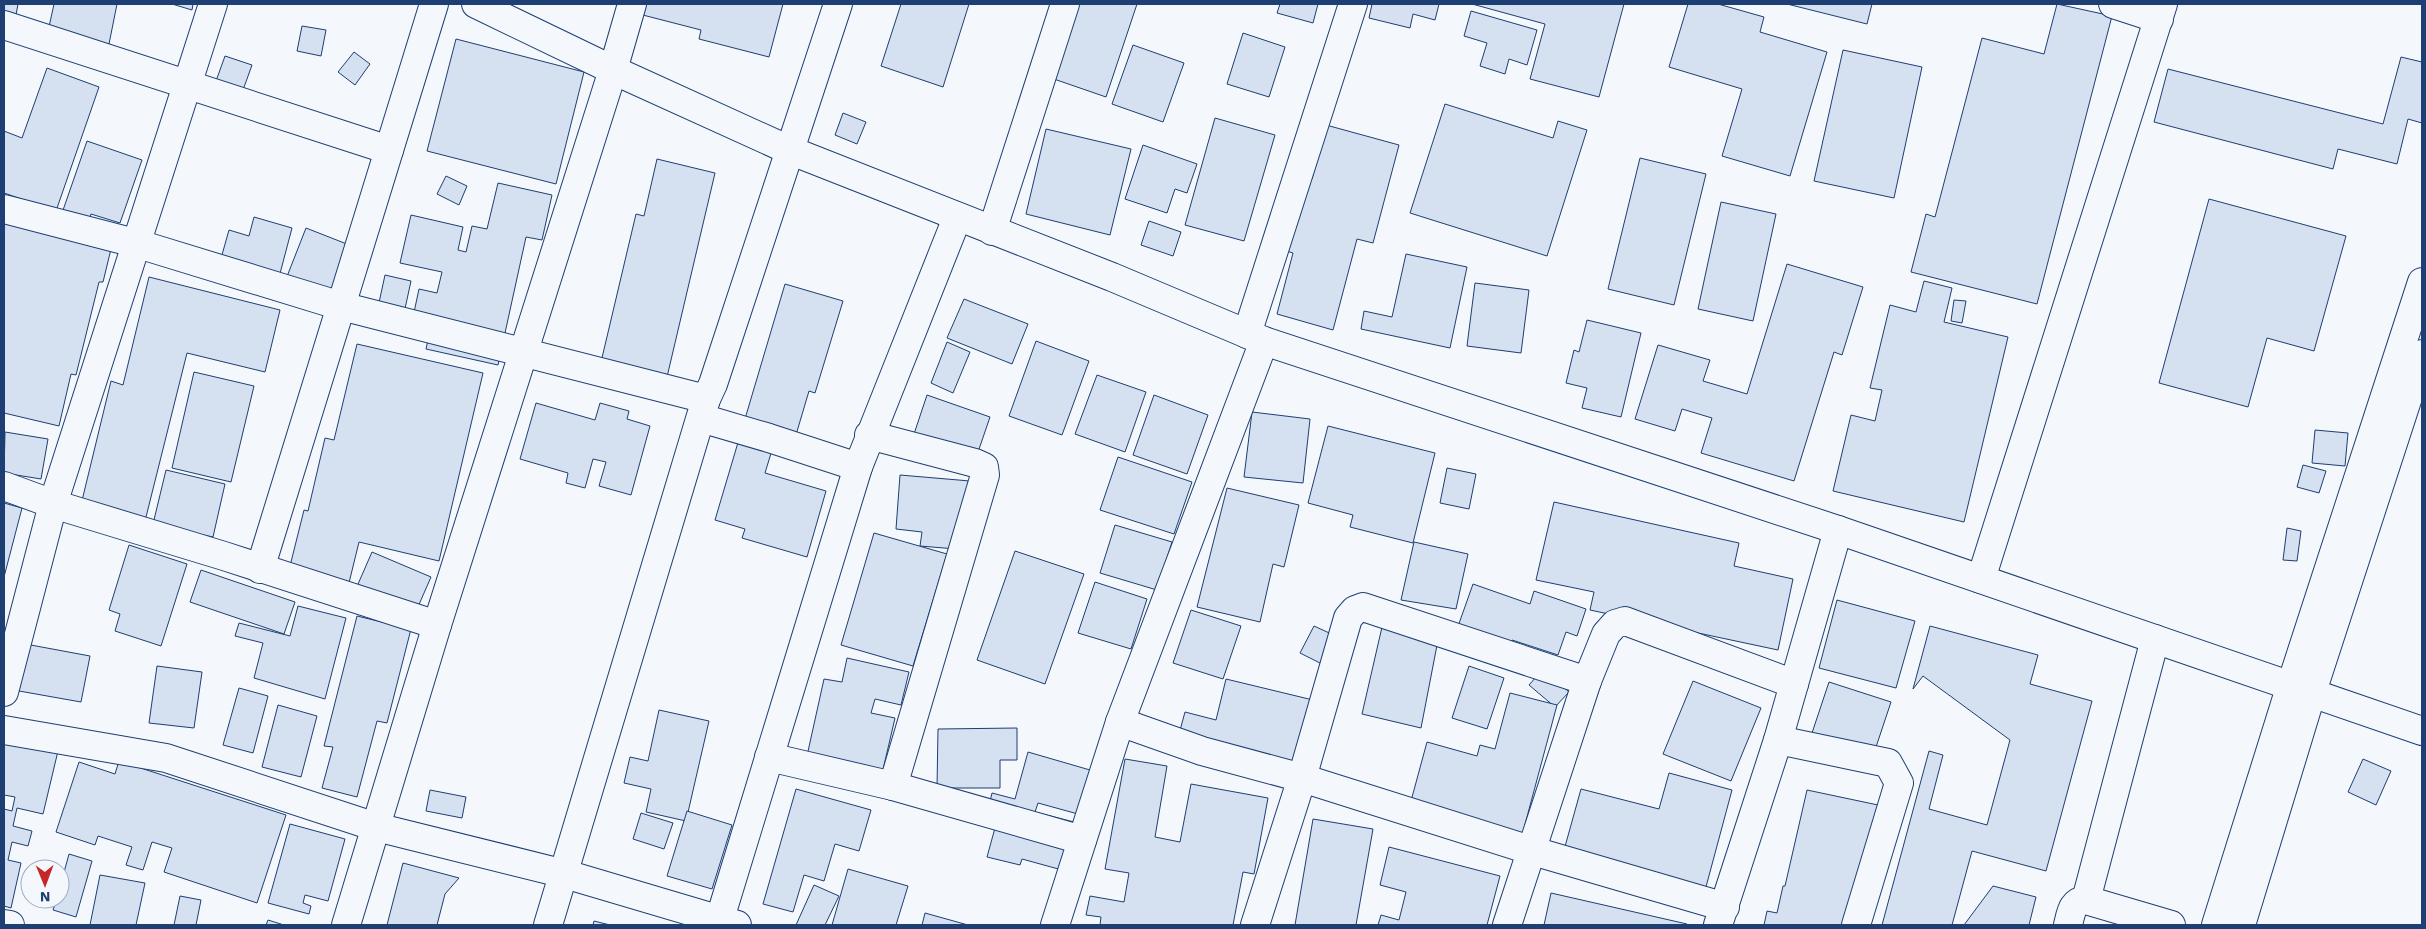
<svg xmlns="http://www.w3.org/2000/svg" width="2426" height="929" viewBox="0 0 2426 929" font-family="'Work Sans',sans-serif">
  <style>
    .building { fill: #d5e0f0; stroke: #1d3f73 }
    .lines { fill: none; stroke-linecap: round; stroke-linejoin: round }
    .minor-casing { stroke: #1d3f73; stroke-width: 30 }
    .tertiary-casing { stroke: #1d3f73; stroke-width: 30 }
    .primary-casing { stroke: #1d3f73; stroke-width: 30 }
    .minor { stroke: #f4f7fb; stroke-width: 28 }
    .tertiary { stroke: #f4f7fb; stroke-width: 28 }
    .primary { stroke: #f4f7fb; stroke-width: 28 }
  </style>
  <rect width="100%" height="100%" fill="#f4f7fb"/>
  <!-- building -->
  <g class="building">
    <path d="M 4,4 L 18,4 L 16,15 L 4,14 Z"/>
    <path d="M 54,4 L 117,4 L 108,49 L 47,36 Z"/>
    <path d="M 172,4 L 193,4 L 192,10 Z"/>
    <path d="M 638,4 L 783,4 L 769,57 L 699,39 L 701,30 L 635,13 Z"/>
    <path d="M 901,4 L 969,4 L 943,87 L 881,66 Z"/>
    <path d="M 1076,4 L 1137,4 L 1106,97 L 1051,78 Z"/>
    <path d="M 1280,4 L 1318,4 L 1313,23 L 1277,13 Z"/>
    <path d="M 1372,4 L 1439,4 L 1435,20 L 1413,14 L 1410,28 L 1369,18 Z"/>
    <path d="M 1472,4 L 1624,4 L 1599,97 L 1530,79 L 1545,24 Z"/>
    <path d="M 1688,4 L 1718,4 L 1764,17 L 1760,32 L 1827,52 L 1790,176 L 1722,156 L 1742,89 L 1669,67 Z"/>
    <path d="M 1787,4 L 1872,4 L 1867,24 Z"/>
    <path d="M 2057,4 L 2112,16 L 2037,304 L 1911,272 L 1926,214 L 1935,217 L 1982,38 L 2044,54 Z"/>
    <path d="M 1471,11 L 1537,30 L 1527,65 L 1509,59 L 1505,74 L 1480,66 L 1487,43 L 1464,36 Z"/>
    <path d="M 302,26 L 326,30 L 321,56 L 297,51 Z"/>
    <path d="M 1243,33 L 1285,47 L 1269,97 L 1227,84 Z"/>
    <path d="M 456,39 L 584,72 L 556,184 L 427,151 Z"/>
    <path d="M 1133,45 L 1184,63 L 1163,122 L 1112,104 Z"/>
    <path d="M 1843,50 L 1922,67 L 1894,198 L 1814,181 Z"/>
    <path d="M 354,52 L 370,64 L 355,85 L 338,72 Z"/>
    <path d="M 225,56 L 252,65 L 243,90 L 216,81 Z"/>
    <path d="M 2401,57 L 2422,62 L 2422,123 L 2408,119 L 2397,164 L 2338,149 L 2333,169 L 2154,122 L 2168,69 L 2383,124 Z"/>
    <path d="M 47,68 L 99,87 L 56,211 L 4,193 L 4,131 L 22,138 Z"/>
    <path d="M 1445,104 L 1553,138 L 1558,121 L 1587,130 L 1547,256 L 1410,213 Z"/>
    <path d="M 843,113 L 866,122 L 857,144 L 835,135 Z"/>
    <path d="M 1215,118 L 1275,135 L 1244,241 L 1185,225 Z"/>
    <path d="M 1326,125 L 1399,145 L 1373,243 L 1357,239 L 1333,330 L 1277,314 L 1293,253 L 1283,250 L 1303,176 L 1312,179 Z"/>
    <path d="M 1046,129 L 1131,149 L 1110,235 L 1026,214 Z"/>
    <path d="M 87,141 L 142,160 L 120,223 L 91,214 L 87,225 L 61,216 Z"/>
    <path d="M 1143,145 L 1197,164 L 1187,193 L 1175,189 L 1167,213 L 1125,199 Z"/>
    <path d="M 1640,158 L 1706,174 L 1674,305 L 1608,289 Z"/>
    <path d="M 657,159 L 715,173 L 663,394 L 597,379 L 636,214 L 644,216 Z"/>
    <path d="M 446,176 L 467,186 L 459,205 L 437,194 Z"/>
    <path d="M 498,183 L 552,195 L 542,240 L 526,237 L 498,365 L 426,349 L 429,335 L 410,331 L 419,289 L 437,293 L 442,272 L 400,263 L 411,215 L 463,227 L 458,250 L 466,252 L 472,226 L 487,229 Z"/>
    <path d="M 2209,199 L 2346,236 L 2314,351 L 2267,338 L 2248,407 L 2159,383 Z"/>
    <path d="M 1721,202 L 1776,214 L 1753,321 L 1698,309 Z"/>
    <path d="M 254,217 L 292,228 L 277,285 L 218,269 L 229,230 L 249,236 Z"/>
    <path d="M 4,219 L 112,245 L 103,282 L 99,282 L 76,375 L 71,374 L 59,426 L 4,413 Z"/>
    <path d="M 1149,221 L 1181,232 L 1173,256 L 1141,245 Z"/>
    <path d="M 306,228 L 357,248 L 337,299 L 286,279 Z"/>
    <path d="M 1406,254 L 1467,267 L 1450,348 L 1361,329 L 1364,311 L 1392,317 Z"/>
    <path d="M 1787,264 L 1863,287 L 1842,355 L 1834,352 L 1794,481 L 1701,453 L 1712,418 L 1682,409 L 1675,431 L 1635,419 L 1658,345 L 1710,360 L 1703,381 L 1747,394 Z"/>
    <path d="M 385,275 L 411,281 L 401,327 L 375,321 Z"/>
    <path d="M 149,277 L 280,310 L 265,372 L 187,353 L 143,529 L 79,513 L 111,381 L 123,385 Z"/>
    <path d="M 1924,281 L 1952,288 L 1944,322 L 2008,337 L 1964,522 L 1833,491 L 1851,415 L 1875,421 L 1882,390 L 1870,388 L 1890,305 L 1916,312 Z"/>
    <path d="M 1475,283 L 1529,290 L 1521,353 L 1467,346 Z"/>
    <path d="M 785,284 L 843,301 L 815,393 L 809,391 L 790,455 L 772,450 L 765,473 L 826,491 L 807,557 L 742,538 L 745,529 L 715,520 Z"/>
    <path d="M 964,299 L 1028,324 L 1012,364 L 947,338 Z"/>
    <path d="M 1954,300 L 1966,301 L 1962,323 L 1951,321 Z"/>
    <path d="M 1587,320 L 1641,333 L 1621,417 L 1582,408 L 1587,388 L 1566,383 L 1574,350 L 1579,352 Z"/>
    <path d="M 1036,341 L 1089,361 L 1062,435 L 1009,416 Z"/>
    <path d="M 947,342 L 970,352 L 953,393 L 931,383 Z"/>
    <path d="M 357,344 L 483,373 L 439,561 L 359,542 L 347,591 L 287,578 L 304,510 L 308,511 L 325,438 L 334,440 Z"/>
    <path d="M 194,372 L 254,386 L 231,482 L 172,468 Z"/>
    <path d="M 1097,375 L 1146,392 L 1125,452 L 1075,434 Z"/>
    <path d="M 927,395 L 990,417 L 976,458 L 913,437 Z"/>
    <path d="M 1154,395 L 1208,415 L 1187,474 L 1133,455 Z"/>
    <path d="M 536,403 L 595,420 L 600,403 L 629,411 L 627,419 L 650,426 L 631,495 L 599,486 L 606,462 L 593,459 L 585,488 L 566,483 L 568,473 L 520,459 Z"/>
    <path d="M 1252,412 L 1310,419 L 1303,483 L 1244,477 Z"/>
    <path d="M 1328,426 L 1435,453 L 1413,543 L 1350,527 L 1353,515 L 1308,503 Z"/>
    <path d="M 2315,430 L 2348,433 L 2345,466 L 2312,463 Z"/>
    <path d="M 5,432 L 48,439 L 41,479 L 4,473 Z"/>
    <path d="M 1118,457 L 1192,482 L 1174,534 L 1100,510 Z"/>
    <path d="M 2303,465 L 2326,471 L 2319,493 L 2297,487 Z"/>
    <path d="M 1447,468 L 1476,474 L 1469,509 L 1440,503 Z"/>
    <path d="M 166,470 L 225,484 L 213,537 L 153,524 Z"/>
    <path d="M 900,475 L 970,481 L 956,549 L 920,546 L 922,532 L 896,529 Z"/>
    <path d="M 1227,488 L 1299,505 L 1284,567 L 1273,564 L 1260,622 L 1197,607 Z"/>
    <path d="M 1554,502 L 1739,543 L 1734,566 L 1793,579 L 1778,650 L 1590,610 L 1594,592 L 1536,580 Z"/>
    <path d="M 4,503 L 22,508 L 4,577 Z"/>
    <path d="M 1115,525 L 1172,542 L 1157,590 L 1100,573 Z"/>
    <path d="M 2287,528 L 2301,531 L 2297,561 L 2283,560 Z"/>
    <path d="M 874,533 L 947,554 L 913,666 L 841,645 Z"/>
    <path d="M 1414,542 L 1468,554 L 1456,609 L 1401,600 Z"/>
    <path d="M 129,545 L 187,564 L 161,646 L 115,631 L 120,614 L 109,610 Z"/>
    <path d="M 1015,551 L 1084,574 L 1045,684 L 977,660 Z"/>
    <path d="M 372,552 L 431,577 L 414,616 L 355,591 Z"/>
    <path d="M 201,570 L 295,602 L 284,634 L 190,602 Z"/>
    <path d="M 1095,582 L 1147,599 L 1131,649 L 1078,633 Z"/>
    <path d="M 1473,584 L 1530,604 L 1534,591 L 1586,609 L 1577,636 L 1566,632 L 1558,655 L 1512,640 L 1508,650 L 1456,632 Z"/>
    <path d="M 1837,600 L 1915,621 L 1896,688 L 1819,668 Z"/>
    <path d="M 298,606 L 346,618 L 325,699 L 254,678 L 263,643 L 235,636 L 239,623 L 290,636 Z"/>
    <path d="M 1191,610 L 1241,626 L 1223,679 L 1173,663 Z"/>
    <path d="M 357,616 L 411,629 L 387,723 L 377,721 L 357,797 L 322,788 L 333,747 L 324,746 Z"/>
    <path d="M 1314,626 L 1338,637 L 1324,665 L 1300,653 Z"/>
    <path d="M 1930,626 L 2038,655 L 2030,684 L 2092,701 L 2046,871 L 1972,851 L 1952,925 L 1882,925 L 1929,751 L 1943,755 L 1929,809 L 1987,825 L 2010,740 L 1923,676 L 1913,689 Z"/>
    <path d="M 1382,627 L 1438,640 L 1421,728 L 1362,714 Z"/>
    <path d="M 20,643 L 90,656 L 81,702 L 19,691 L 24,665 Z"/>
    <path d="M 847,658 L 909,672 L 901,705 L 875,699 L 871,713 L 895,718 L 878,791 L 803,774 L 824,679 L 842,682 Z"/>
    <path d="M 157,666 L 202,672 L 194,728 L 149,723 Z"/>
    <path d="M 1469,666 L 1504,678 L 1487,729 L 1452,718 Z"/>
    <path d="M 1543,669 L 1569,692 L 1555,707 L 1529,685 Z"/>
    <path d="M 1226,679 L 1313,700 L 1297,762 L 1179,734 L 1185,712 L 1216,720 Z"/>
    <path d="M 1693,681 L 1761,708 L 1731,781 L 1663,754 Z"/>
    <path d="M 1829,682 L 1891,702 L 1871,762 L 1809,742 Z"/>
    <path d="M 239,688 L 268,696 L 253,753 L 223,745 Z"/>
    <path d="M 1510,693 L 1557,705 L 1520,843 L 1411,801 L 1427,742 L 1477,756 L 1480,745 L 1495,749 Z"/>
    <path d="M 278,705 L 317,716 L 301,777 L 262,767 Z"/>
    <path d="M 659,710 L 709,721 L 686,821 L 646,812 L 651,789 L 624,783 L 630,757 L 648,761 Z"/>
    <path d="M 1017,728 L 1017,760 L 1000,760 L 1000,788 L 937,788 L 938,729 Z"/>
    <path d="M 4,739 L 58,751 L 43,814 L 17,808 L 13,826 L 32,831 L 28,846 L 12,842 L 8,860 L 21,863 L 11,908 L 4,906 L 4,809 L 12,811 L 15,797 L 4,795 Z"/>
    <path d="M 1028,752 L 1090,770 L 1078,814 L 1038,803 L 1035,812 L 1074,822 L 1062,870 L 1022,859 L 1020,865 L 987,857 L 998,817 L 987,814 L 992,793 L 1015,799 Z"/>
    <path d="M 1125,759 L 1167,766 L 1155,837 L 1180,842 L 1191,784 L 1268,798 L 1254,874 L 1243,872 L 1233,925 L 1100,925 L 1101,917 L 1086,915 L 1090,896 L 1124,902 L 1129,873 L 1105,869 Z"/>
    <path d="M 2363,759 L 2391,771 L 2376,805 L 2348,792 Z"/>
    <path d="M 119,761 L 286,815 L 257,903 L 164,872 L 172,848 L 152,842 L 143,870 L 126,865 L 132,847 L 98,836 L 95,845 L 56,832 L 79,762 L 115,774 Z"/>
    <path d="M 1669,773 L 1732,790 L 1703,898 L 1561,861 L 1581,789 L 1659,809 Z"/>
    <path d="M 796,789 L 871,810 L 859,851 L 835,844 L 824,881 L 804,875 L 793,912 L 763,904 Z"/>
    <path d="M 430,790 L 466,797 L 462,818 L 426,811 Z"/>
    <path d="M 1807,790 L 1878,805 L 1850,925 L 1764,925 L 1767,911 L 1777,913 L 1783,886 L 1785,886 Z"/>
    <path d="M 687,811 L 732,825 L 712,889 L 667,876 Z"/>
    <path d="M 641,813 L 673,823 L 664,849 L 633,839 Z"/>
    <path d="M 1313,819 L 1373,829 L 1356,925 L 1295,925 Z"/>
    <path d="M 290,824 L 345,839 L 328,901 L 305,895 L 303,903 L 311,906 L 309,914 L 268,903 Z"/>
    <path d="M 1389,847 L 1500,876 L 1487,925 L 1378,925 L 1381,915 L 1399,920 L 1406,892 L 1380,885 Z"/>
    <path d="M 69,854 L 92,861 L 76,917 L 53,910 L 57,899 L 60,899 L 60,887 Z"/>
    <path d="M 403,863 L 459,878 L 445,894 L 437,925 L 387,925 Z"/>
    <path d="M 848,869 L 908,886 L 896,925 L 832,925 Z"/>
    <path d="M 100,875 L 145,883 L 136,925 L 90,925 Z"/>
    <path d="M 814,885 L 839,896 L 825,925 L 796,925 Z"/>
    <path d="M 1993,886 L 2036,897 L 2029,925 L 1964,925 Z"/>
    <path d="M 1551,893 L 1687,924 L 1686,925 L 1544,925 Z"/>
    <path d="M 180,896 L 201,900 L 196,925 L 174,925 Z"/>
    <path d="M 925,913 L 968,925 L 922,925 Z"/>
    <path d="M 268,920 L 284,925 L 266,925 Z"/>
    <path d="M 594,921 L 610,925 L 593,925 Z"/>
  </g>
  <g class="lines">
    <!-- minor casing -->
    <g class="minor-casing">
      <g id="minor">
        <path d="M 2113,4 L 2159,19"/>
        <path d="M 4,25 L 389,150"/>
        <path d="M 4,209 L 135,243 L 341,306 L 706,399"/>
        <path d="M 992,231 L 1065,4"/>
        <path d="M 1247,334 L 1353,4"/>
        <path d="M 701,418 L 769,438 L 858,467"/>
        <path d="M 869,435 L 975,463 L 984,467 L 985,475 L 893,786 L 1082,840"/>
        <path d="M 4,486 L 53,504 L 224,556 L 437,625"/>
        <path d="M 260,569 L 434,4"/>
        <path d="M 1981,579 L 2163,4"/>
        <path d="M 4,692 L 53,504 L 213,4"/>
        <path d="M 1120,722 L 1202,751 L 1302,778 L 1533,851 L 1725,907"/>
        <path d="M 4,730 L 166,758 L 376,827 L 565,874 L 737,925"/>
        <path d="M 1778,740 L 1888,763 L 1899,783 L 1856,925"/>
        <path d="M 769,757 L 893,786"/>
        <path d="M 2086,900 L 2155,639"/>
        <path d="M 4,924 L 10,925"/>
        <path d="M 346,925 L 437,625 L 613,70 L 632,4"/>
        <path d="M 718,925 L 858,467 L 957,218"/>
        <path d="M 1055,925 L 1120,722 L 1264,341"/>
        <path d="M 1255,925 L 1302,778 L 1348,618 L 1355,610 L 1363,607 L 1587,681"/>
        <path d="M 1507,925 L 1587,681 L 1606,634 L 1615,624 L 1625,621 L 1794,684"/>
        <path d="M 1718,925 L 1778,740 L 1838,530"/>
        <path d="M 2068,925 C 2071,913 2072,901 2086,900 L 2171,925"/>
      </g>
    </g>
    <!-- tertiary casing -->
    <g class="tertiary-casing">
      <g id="tertiary">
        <path d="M 476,4 L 613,70 L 789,150 L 1112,277 L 1264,341 L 1838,530 L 2422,731"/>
        <path d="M 548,925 L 706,399 L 713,384 L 838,4"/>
      </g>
    </g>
    <!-- primary casing -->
    <g class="primary-casing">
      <g id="primary">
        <path d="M 2216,925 L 2291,685 L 2422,282"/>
        <path d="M 2241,925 L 2312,692 L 2422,354"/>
      </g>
    </g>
    <!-- minor -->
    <use href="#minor" class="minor"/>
    <!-- tertiary -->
    <use href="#tertiary" class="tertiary"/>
    <!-- primary -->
    <use href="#primary" class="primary"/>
  </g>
  <!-- border -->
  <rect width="2426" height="929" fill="none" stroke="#1d3f73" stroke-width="10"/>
  <!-- north arrow -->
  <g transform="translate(45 884) rotate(179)"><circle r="24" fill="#f4f7fb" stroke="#9eadc5"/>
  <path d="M0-4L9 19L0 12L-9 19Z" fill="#c62828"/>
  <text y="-8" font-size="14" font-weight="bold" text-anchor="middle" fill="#1d3f73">N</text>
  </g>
</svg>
